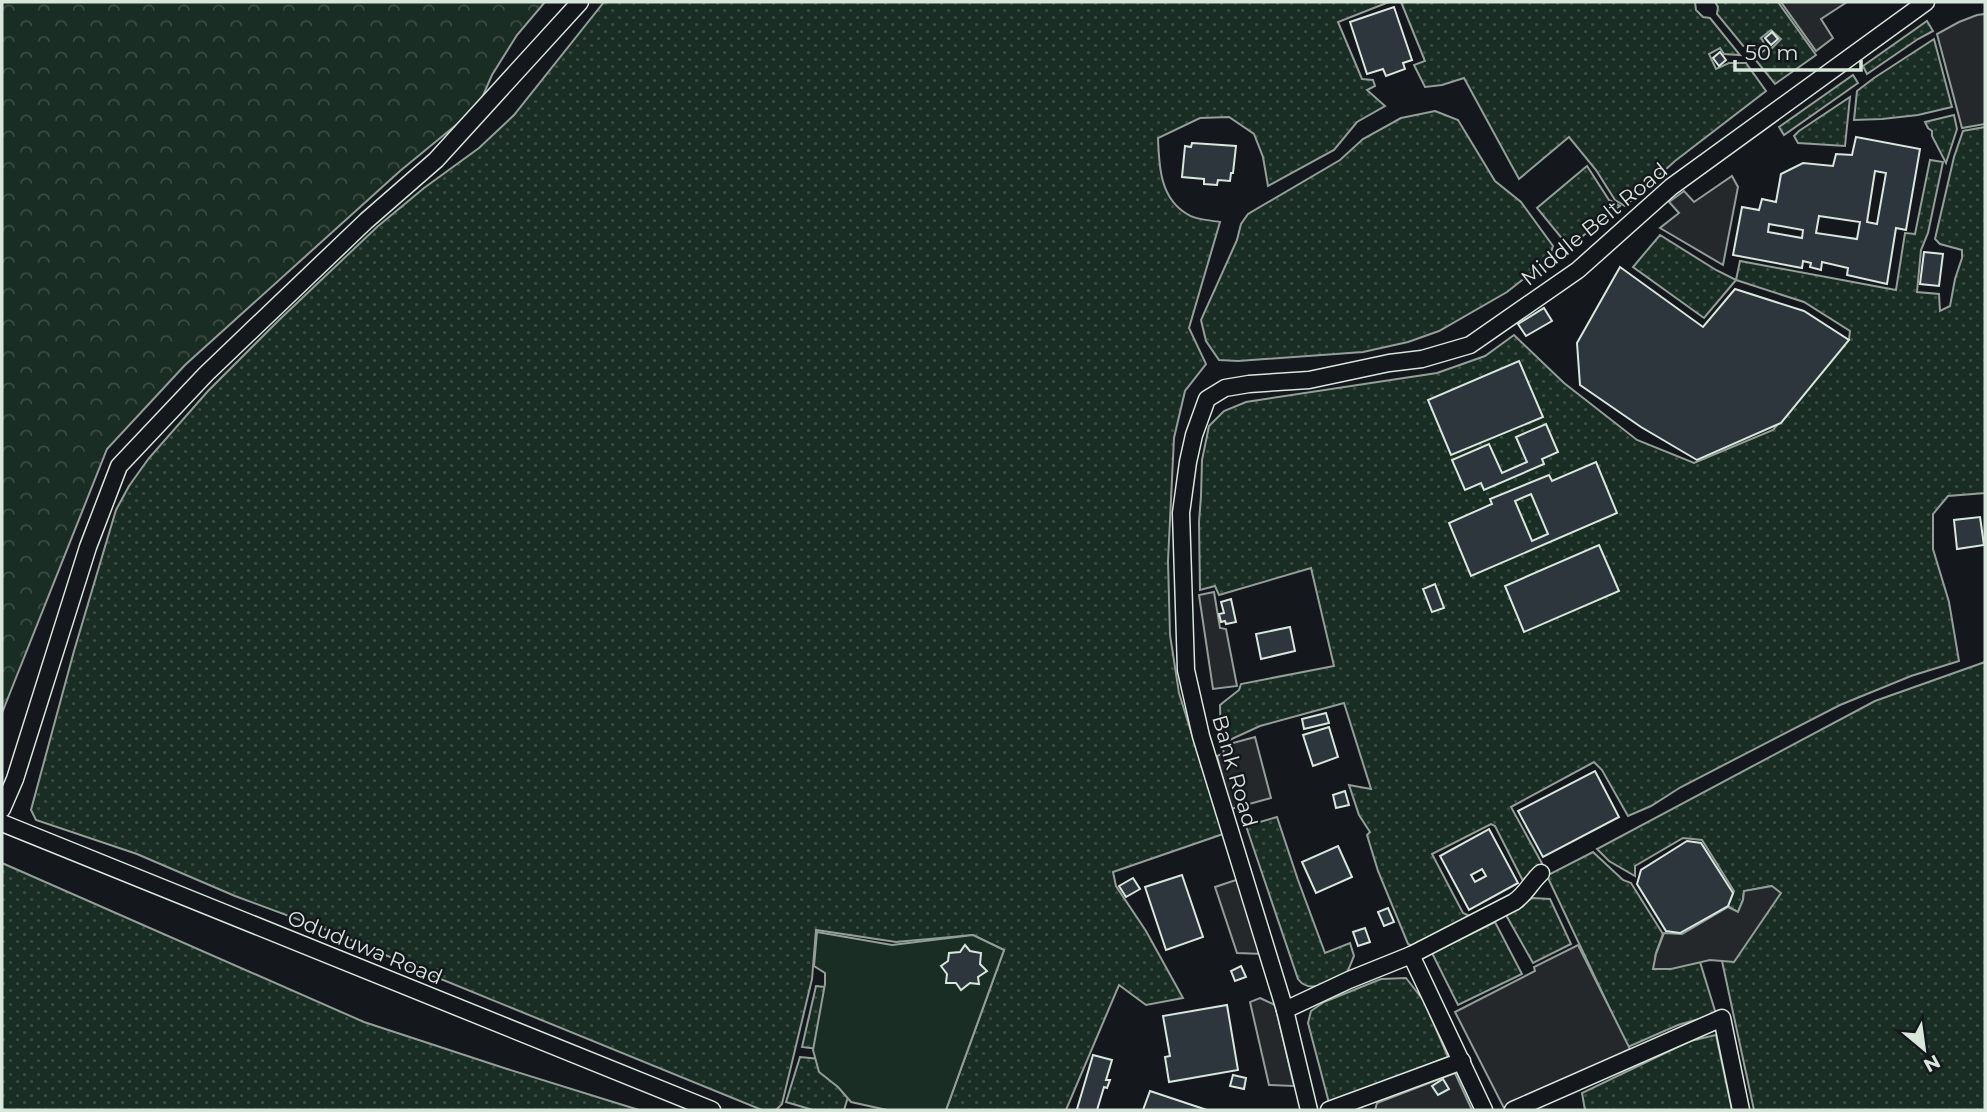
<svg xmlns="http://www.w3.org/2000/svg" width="1987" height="1112" viewBox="0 0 1987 1112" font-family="Montserrat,sans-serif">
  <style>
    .grass { fill: url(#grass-dots); stroke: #939e99; stroke-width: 2 }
    .forest { fill: url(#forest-crowns); stroke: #939e99; stroke-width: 2 }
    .park { fill: #1a2d24; stroke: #939e99; stroke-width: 2 }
    .parking { fill: #24282b; stroke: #939e99; stroke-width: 2 }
    .building { fill: #2c363c; stroke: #d8e6dc; stroke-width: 2; fill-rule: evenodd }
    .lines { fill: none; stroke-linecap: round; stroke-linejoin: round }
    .street-casing { stroke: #d8e6dc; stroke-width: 19 }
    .street { stroke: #14181c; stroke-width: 16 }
    .labels { text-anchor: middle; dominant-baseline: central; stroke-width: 5; stroke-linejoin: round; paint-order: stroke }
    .street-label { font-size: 21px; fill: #d8e6dc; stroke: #14181c }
  </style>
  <defs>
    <pattern id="grass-dots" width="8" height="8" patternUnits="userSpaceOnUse" patternTransform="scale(1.75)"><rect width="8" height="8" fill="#1a2d24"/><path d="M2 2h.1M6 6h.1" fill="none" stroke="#3b4b43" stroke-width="1.8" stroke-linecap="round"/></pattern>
    <pattern id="forest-crowns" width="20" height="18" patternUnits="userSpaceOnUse" patternTransform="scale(1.75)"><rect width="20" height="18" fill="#1a2d24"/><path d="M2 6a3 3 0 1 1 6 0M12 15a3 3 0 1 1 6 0" fill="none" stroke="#3b4b43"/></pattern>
  </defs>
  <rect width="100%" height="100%" fill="#14181c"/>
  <!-- grass -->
  <g class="grass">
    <path d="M 604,2 L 1389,2 L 1338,22 L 1362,79 L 1373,80 L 1375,86 L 1367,90 L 1385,106 L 1357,122 L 1334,150 L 1268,186 L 1263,157 L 1254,134 L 1229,117 L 1200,118 L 1158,138 C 1159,166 1160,198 1187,214 C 1195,220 1210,220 1220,222 L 1189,328 L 1206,364 L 1185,391 L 1174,438 L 1168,561 L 1170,635 L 1179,693 L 1223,834 L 1113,872 L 1116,886 L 1146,931 L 1183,998 L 1146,1005 L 1119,985 L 1066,1110 L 946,1110 L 1004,950 L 973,935 L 896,942 L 816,930 L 812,979 L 782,1104 L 776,1110 L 762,1110 L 431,975 L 340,935 L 235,896 L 137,854 L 36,820 L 31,810 L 74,651 L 107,540 L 116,510 L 129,486 L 149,458 L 208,391 L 279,320 L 377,227 L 424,188 L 479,148 L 514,115 Z"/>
    <path d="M 1401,2 L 1695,2 L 1696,10 L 1703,17 L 1710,18 L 1740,55 L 1724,54 L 1720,48 L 1709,54 L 1716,69 L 1729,63 L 1746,63 L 1766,91 L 1675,161 L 1625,206 L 1615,200 L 1596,170 L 1569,137 L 1519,179 L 1464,78 L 1442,85 L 1425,87 L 1414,65 L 1425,61 Z"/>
    <path d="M 1715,2 L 1778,2 L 1816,55 L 1775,84 L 1754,58 L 1769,47 L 1772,48 L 1781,39 L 1771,30 L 1761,38 L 1764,43 L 1749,53 L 1717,14 L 1718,7 Z"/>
    <path d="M 1927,21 L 1933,31 L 1918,39 L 1867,74 L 1863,66 Z"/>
    <path d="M 1934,39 L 1952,107 L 1918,115 L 1882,119 L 1854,120 L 1857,91 L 1874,78 Z"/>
    <path d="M 1853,75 L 1858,83 L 1784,135 L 1779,127 Z"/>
    <path d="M 1850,97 L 1845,146 L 1798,143 L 1794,136 L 1799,131 Z"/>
    <path d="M 1435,111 L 1458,120 L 1495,181 L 1521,202 L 1553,246 L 1549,259 L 1507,292 L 1439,331 L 1408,342 L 1363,352 L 1238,361 L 1219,360 L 1206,341 L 1201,320 L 1237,240 L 1241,224 L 1248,214 L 1340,160 L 1363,139 L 1401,118 Z"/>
    <path d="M 1954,115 L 1957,129 L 1946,163 L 1932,136 L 1932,131 L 1928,128 L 1925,122 Z"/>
    <path d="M 1985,127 L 1985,493 L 1948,496 L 1933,514 L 1933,549 L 1949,602 L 1959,661 L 1911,676 L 1840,705 L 1681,787 L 1651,806 L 1628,816 L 1602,770 L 1594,762 L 1511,807 L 1544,867 L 1524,883 L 1495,826 L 1491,824 L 1432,854 L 1463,913 L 1472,917 L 1413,946 L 1408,944 L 1378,871 L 1367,835 L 1370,832 L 1359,815 L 1349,785 L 1371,789 L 1344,703 L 1260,726 L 1221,744 L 1220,705 L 1239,690 L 1241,684 L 1334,666 L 1311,568 L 1219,595 L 1215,586 L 1200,590 L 1199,522 L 1201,496 L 1202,460 L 1209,426 L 1224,411 L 1246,402 L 1437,373 L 1485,356 L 1514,335 L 1564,383 L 1637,440 L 1694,463 L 1773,430 L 1849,339 L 1850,331 L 1804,302 L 1736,280 L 1704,318 L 1633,267 L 1660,235 L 1716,270 L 1736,280 L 1740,261 L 1896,290 L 1905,233 L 1915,234 L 1930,160 L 1943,162 L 1928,233 L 1921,250 L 1917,292 L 1939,294 L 1940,311 L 1950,306 L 1955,279 L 1962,258 L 1962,250 L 1940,244 L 1935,239 L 1954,157 L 1963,131 Z"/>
    <path d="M 1587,166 L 1609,200 L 1620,206 L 1569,247 L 1537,208 Z"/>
    <path d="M 1985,662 L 1985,1110 L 1754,1110 L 1722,961 L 1734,961 L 1771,886 L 1744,891 L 1743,900 L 1738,912 L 1728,906 L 1734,891 L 1702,840 L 1683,838 L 1635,866 L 1635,876 L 1609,861 L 1597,849 L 1875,701 Z"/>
    <path d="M 1277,817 L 1298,880 L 1325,953 L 1350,943 L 1354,956 L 1347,973 C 1332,980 1310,996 1298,979 L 1246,826 Z"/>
    <path d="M 1593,852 L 1623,880 L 1631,883 L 1663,934 L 1656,953 L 1654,969 L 1671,968 L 1700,962 L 1716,1014 L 1678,1025 L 1628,1047 L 1548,878 L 1548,875 Z"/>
    <path d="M 2,863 L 364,1022 L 504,1068 L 639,1110 L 2,1110 Z"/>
    <path d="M 1532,898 L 1550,899 L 1571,944 L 1533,963 L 1506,915 Z"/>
    <path d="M 1495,922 L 1522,974 L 1458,1005 L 1432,953 Z"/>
    <path d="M 1406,978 L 1424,1001 L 1448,1057 L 1329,1103 L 1308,1023 L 1311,1011 L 1324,1002 L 1381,979 Z"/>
    <path d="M 816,986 L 878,993 L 849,1053 L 802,1047 Z"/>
    <path d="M 1716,1035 L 1732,1110 L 1585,1110 L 1582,1093 L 1690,1041 Z"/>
    <path d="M 800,1057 L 850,1062 L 856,1071 L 844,1110 L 813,1110 L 786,1102 Z"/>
  </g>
  <!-- forest -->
  <path class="forest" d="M 2,2 L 545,2 L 517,35 L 492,75 L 478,107 L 400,171 L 185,365 L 107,449 L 2,713 Z"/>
  <!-- park -->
  <path class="park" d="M 817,932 L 892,945 L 973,935 L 1004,950 L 946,1110 L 887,1110 L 851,1102 L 838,1087 L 819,1072 L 813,1050 L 825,984 L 825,973 L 814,966 Z"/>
  <!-- parking -->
  <g class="parking">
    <path d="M 1781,2 L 1847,2 L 1821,19 L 1833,38 L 1816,51 Z"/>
    <path d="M 1985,14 L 1985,124 L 1962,128 L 1937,34 L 1959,22 L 1977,15 Z"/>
    <path d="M 1732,176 L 1738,187 L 1723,265 L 1660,228 L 1679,213 L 1669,202 L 1684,191 L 1694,202 Z"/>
    <path d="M 1214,592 L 1220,628 L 1226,629 L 1237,686 L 1213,689 L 1199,595 Z"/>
    <path d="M 1255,737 L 1271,798 L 1231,809 L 1217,756 L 1224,753 L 1222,746 Z"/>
    <path d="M 1239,879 L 1263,954 L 1237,953 L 1215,887 Z"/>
    <path d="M 1772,886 L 1781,893 L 1734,962 L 1710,960 L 1671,969 L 1653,969 L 1656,954 L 1664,933 L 1682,934 L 1728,907 L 1738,912 L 1743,900 L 1744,891 Z"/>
    <path d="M 1578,945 L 1630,1049 L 1508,1110 L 1505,1110 L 1455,1012 L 1535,971 L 1534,967 Z"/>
    <path d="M 1260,998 L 1275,1005 L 1294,1086 L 1269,1085 L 1250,1002 Z"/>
    <path d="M 1455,1073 L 1472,1110 L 1375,1110 L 1377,1103 Z"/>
  </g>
  <!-- building -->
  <g class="building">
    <path d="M 1394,7 L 1412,60 L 1403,63 L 1405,69 L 1386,76 L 1383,69 L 1367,74 L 1350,22 Z"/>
    <path d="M 1772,32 L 1778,39 L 1771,45 L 1765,38 Z"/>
    <path d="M 1720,52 L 1726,60 L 1719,66 L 1713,58 Z"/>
    <path d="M 1856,137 L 1920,149 L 1906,230 L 1896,228 L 1887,284 L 1847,275 L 1848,268 L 1822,262 L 1821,270 L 1810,267 L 1811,263 L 1803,261 L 1802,268 L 1733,255 L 1742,207 L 1759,210 L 1762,199 L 1776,202 L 1781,174 L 1803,163 L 1833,166 L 1836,154 L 1852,155 ZM 1875,171 L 1886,173 L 1877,224 L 1867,222 ZM 1819,216 L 1860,222 L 1857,239 L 1816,233 ZM 1769,224 L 1803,230 L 1802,238 L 1768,232 Z"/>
    <path d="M 1192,143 L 1236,146 L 1233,173 L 1231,173 L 1230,181 L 1218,180 L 1217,185 L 1204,184 L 1204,179 L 1182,177 L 1185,146 L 1191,147 Z"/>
    <path d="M 1924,252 L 1943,254 L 1939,286 L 1920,284 Z"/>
    <path d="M 1620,267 L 1703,327 L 1735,289 L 1804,311 L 1849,340 L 1781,423 L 1697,460 L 1641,427 L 1580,385 L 1577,343 Z"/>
    <path d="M 1544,308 L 1552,321 L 1526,336 L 1518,324 Z"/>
    <path d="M 1519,361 L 1543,417 L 1451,455 L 1428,400 Z"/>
    <path d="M 1546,424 L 1558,452 L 1542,459 L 1544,464 L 1484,490 L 1481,483 L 1465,490 L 1452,460 L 1489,444 L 1502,473 L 1527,462 L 1516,437 Z"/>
    <path d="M 1596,462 L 1617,513 L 1471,576 L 1449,523 L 1492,504 L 1490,499 L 1549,475 L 1552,481 ZM 1531,494 L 1548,534 L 1532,541 L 1515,501 Z"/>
    <path d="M 1980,517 L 1984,545 L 1957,549 L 1954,520 Z"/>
    <path d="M 1599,545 L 1619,591 L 1524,632 L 1505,586 Z"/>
    <path d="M 1435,584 L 1444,608 L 1432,612 L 1423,589 Z"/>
    <path d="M 1231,599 L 1236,622 L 1226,624 L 1225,621 L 1221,622 L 1219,614 L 1224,613 L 1221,602 Z"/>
    <path d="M 1290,627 L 1295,651 L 1261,659 L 1256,634 Z"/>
    <path d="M 1326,713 L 1329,723 L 1304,729 L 1302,719 Z"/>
    <path d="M 1329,727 L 1338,757 L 1313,766 L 1303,735 Z"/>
    <path d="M 1595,771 L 1619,817 L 1543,857 L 1518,811 Z"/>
    <path d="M 1345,791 L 1349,805 L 1336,808 L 1333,795 Z"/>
    <path d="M 1489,829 L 1518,883 L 1469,910 L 1440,856 ZM 1482,869 L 1486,876 L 1475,882 L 1471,875 Z"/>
    <path d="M 1687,841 L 1701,843 L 1733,893 L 1728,906 L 1680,933 L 1666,931 L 1637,884 L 1641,870 Z"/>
    <path d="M 1338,846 L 1352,877 L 1316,893 L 1302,862 Z"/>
    <path d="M 1182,875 L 1203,937 L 1166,950 L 1145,887 Z"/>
    <path d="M 1133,878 L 1140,889 L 1126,897 L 1119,886 Z"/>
    <path d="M 1388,908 L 1394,922 L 1384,926 L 1378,912 Z"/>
    <path d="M 1365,928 L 1370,942 L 1358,946 L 1353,932 Z"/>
    <path d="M 965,945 L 970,951 L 981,953 L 980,964 L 987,971 L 978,977 L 979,984 L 970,983 L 961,990 L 956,983 L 946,983 L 947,974 L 941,966 L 948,961 L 949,953 L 960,952 Z"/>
    <path d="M 1241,966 L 1246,977 L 1235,981 L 1231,971 Z"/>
    <path d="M 1227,1005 L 1238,1070 L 1169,1082 L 1165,1057 L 1170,1056 L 1163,1016 Z"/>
    <path d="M 1093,1055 L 1112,1060 L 1106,1080 L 1110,1080 L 1107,1088 L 1104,1087 L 1097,1110 L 1080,1110 L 1077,1109 Z"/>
    <path d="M 1233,1075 L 1246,1078 L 1244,1089 L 1230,1086 Z"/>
    <path d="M 1443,1079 L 1449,1089 L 1438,1095 L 1432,1086 Z"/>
    <path d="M 1150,1091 L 1207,1110 L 1143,1110 Z"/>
  </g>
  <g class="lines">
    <!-- street casing -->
    <g class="street-casing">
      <g id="street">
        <path d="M 2,809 L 15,779 L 88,547 L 119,466 L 206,374 L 366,221 L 436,160 L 580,2"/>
        <path d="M 2,823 L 712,1110"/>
        <path d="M 1411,955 L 1484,1110"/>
        <path d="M 1285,1010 L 1349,980 L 1411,955 L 1514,902 C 1526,894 1531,882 1541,873"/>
        <path d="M 1309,1110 L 1285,1010 L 1201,736 L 1186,670 L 1181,513 L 1188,462 L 1194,435 L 1207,399 L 1225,388 L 1249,384 L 1309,380 L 1389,363 L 1422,359 L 1470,345 L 1578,270 L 1671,187 L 1926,2"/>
        <path d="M 1329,1110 L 1462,1061"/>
        <path d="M 1513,1110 L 1722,1018 L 1741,1110"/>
      </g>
    </g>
    <!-- street -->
    <use href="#street" class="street"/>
  </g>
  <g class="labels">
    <!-- street labels -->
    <g class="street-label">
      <text transform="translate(1594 224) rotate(-39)">Middle Belt Road</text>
      <text transform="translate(1235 771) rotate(74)">Bank Road</text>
      <text transform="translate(365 947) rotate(22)">Oduduwa Road</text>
    </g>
  </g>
  <!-- border -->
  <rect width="1987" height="1112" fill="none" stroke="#d8e6dc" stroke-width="7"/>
  <!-- north arrow -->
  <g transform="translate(1924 1049) rotate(151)" stroke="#14181c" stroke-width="5" paint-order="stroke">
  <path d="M0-5L12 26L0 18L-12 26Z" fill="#d8e6dc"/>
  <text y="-10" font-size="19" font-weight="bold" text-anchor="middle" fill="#d8e6dc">N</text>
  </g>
  <!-- scale -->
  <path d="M1735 60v10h126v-10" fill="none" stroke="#d8e6dc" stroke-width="3.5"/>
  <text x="1745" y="60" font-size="21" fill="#d8e6dc" stroke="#14181c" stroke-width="5" paint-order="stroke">50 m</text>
</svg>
